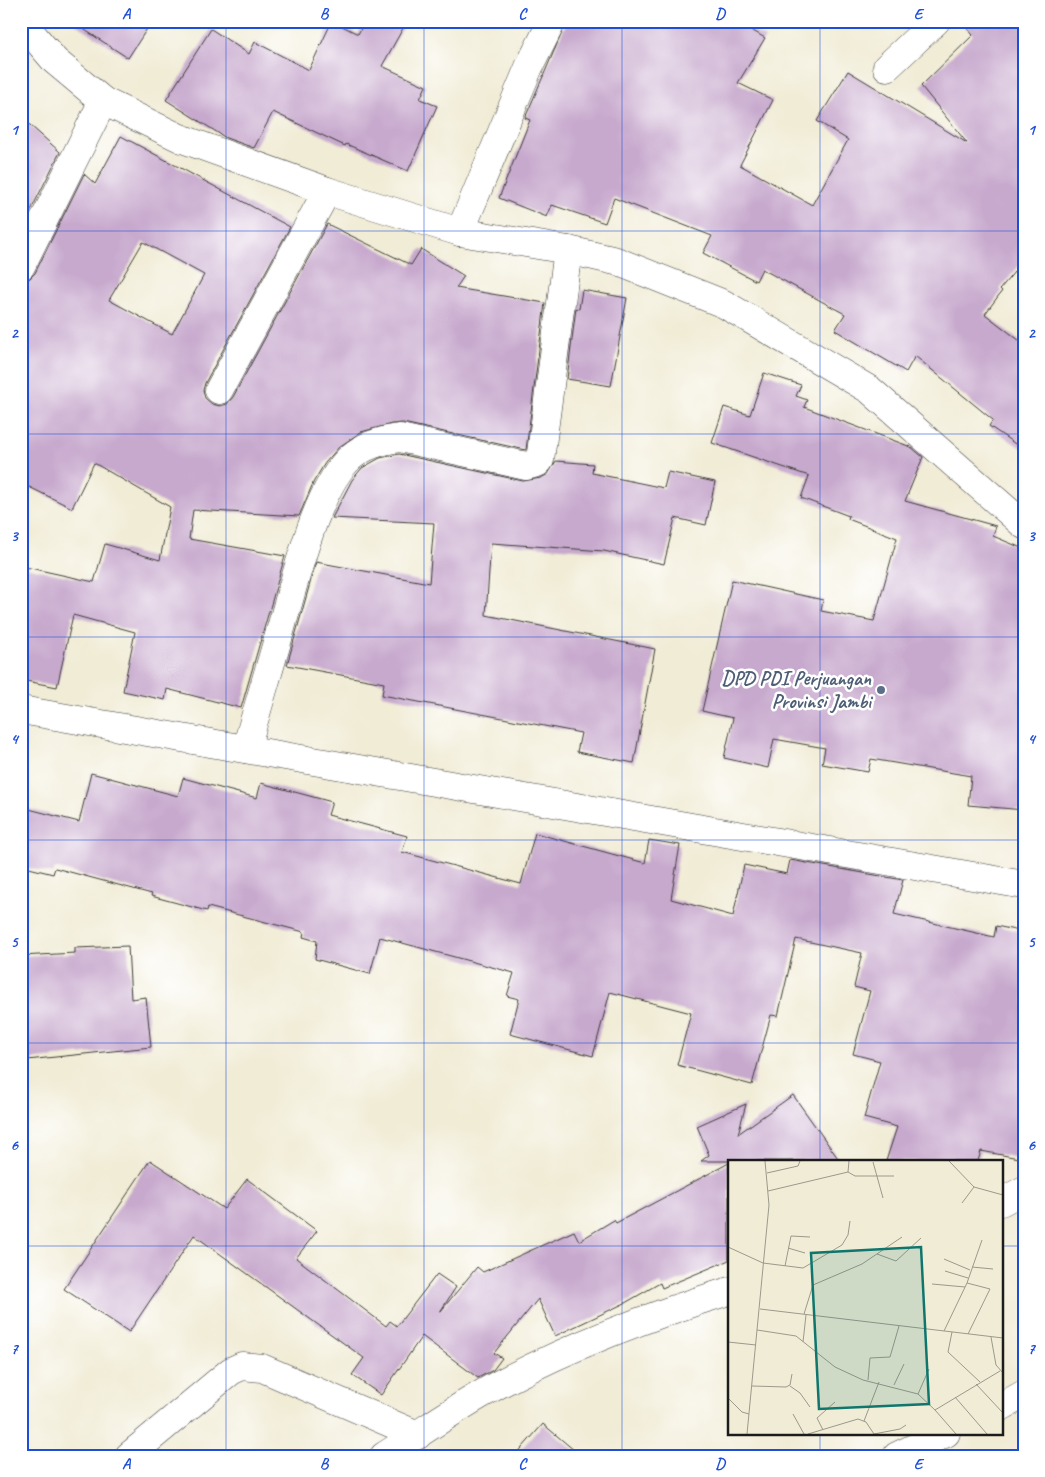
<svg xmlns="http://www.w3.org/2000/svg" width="1045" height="1477" viewBox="0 0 1045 1477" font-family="Caveat,sans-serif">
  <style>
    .building { fill: #c7a9cd; fill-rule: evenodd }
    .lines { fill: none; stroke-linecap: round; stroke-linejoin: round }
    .minor-casing { stroke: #3c3b38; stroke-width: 29 }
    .minor { stroke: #fff; stroke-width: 28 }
    .grid { fill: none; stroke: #1d4ed8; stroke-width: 1; stroke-opacity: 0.55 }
    .service-dot { fill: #5c6f8a; stroke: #fff; stroke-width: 2 }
    .labels { text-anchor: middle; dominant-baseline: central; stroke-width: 5; stroke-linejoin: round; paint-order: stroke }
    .service-label { font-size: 20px; font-weight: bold; fill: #4e5e75; stroke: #fff; text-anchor: end }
    .inset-road { fill: none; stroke: #9c998c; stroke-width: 1 }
    .view { fill: #0f766e; fill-opacity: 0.15; stroke: #0f766e; stroke-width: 2.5 }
    .inset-edge { fill: none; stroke: #1c1c1c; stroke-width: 2.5 }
    .neatline { fill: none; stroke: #1d4ed8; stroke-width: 2 }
    .grid-label { font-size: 16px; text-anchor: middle; font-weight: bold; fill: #1d4ed8 }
  </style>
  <rect width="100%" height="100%" fill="#fff"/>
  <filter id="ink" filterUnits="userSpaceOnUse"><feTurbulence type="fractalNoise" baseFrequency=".02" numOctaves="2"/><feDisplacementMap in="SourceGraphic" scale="10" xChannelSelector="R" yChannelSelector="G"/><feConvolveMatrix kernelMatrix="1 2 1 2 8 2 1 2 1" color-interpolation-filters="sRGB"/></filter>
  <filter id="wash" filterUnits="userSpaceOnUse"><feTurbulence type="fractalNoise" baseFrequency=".0096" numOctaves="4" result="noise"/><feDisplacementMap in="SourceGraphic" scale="20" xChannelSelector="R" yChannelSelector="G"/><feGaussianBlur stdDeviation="1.12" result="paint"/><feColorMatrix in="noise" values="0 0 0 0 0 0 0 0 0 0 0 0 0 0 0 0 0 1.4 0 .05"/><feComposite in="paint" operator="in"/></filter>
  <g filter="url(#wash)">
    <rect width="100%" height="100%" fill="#f1ecd6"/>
    <g id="blocks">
      <!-- building -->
      <g class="building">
        <path d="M 71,21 L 152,21 L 128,58 Z"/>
        <path d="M 332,21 L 358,34 L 365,21 L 407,21 L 382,66 L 426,86 L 420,99 L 437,106 L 408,171 L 346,144 L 345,146 L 273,112 L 254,148 L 226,138 L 166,100 L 211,29 L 249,54 L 255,42 L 309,70 Z"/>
        <path d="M 567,21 L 736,21 L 765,38 L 738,83 L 773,100 L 740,165 L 812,205 L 848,140 L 817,121 L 848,71 L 967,143 L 921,86 L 973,35 L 961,21 L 1024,21 L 1024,260 L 1000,289 L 1002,291 L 985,314 L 1024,344 L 1024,450 L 989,426 L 993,420 L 915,356 L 906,372 L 835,330 L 845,314 L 762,269 L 756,281 L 703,253 L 712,236 L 614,198 L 605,223 L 552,205 L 547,217 L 499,198 L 530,120 L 525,118 Z"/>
        <path d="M 21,117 L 60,152 L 21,230 Z"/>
        <path d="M 121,136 L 290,227 L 205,383 L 203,390 L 205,398 L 212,404 L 220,406 L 227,404 L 233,397 L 327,224 L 411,265 L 421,249 L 464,276 L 456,288 L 545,303 L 526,450 L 403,423 L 391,424 L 361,432 L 339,447 L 325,463 L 314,481 L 299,516 L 193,510 L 189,539 L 285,556 L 241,708 L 167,689 L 165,700 L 123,691 L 135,632 L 73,615 L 57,687 L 21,680 L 21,566 L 94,582 L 105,544 L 160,560 L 170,507 L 94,463 L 72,508 L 21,483 L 21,282 L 29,279 L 35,273 L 84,174 L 95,184 ZM 143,242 L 204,275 L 172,334 L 109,300 Z"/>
        <path d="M 582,290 L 627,298 L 611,386 L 567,379 L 576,308 L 579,309 Z"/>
        <path d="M 764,373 L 801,385 L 796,396 L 807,400 L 804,407 L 911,447 L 923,457 L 905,501 L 996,526 L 993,536 L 1024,549 L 1024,810 L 968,805 L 971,776 L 871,759 L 868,772 L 822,764 L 825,748 L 774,739 L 768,768 L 724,758 L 733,718 L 702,711 L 732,580 L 823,600 L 821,611 L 874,621 L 897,538 L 848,519 L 849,516 L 801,498 L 809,476 L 712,443 L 724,407 L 750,415 Z"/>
        <path d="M 399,454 L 523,481 L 541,478 L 548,474 L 556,461 L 593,464 L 592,473 L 664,488 L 668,472 L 715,482 L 706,525 L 675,518 L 664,564 L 604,551 L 491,543 L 486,615 L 655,649 L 634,763 L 577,752 L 581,733 L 382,695 L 384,683 L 287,665 L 316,562 L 429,583 L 434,523 L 332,518 L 352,480 L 362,468 L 380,458 Z"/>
        <path d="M 91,773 L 178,796 L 183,778 L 257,798 L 261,783 L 332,802 L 328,815 L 407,836 L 402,852 L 521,884 L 535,833 L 645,863 L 649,840 L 680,845 L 671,899 L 733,916 L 744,865 L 787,874 L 790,860 L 903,880 L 894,914 L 994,937 L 996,926 L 1024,932 L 1024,1159 L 981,1151 L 978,1161 L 886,1161 L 897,1127 L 864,1118 L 880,1061 L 853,1054 L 870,991 L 854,987 L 862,953 L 796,939 L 778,1016 L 771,1015 L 752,1085 L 677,1065 L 691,1013 L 610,992 L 593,1056 L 510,1034 L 519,999 L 507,996 L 514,973 L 380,937 L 370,974 L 315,959 L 317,941 L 303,937 L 304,932 L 208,907 L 207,911 L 151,896 L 152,894 L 55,868 L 53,874 L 21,866 L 21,807 L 79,822 Z"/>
        <path d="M 128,946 L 131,999 L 146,997 L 151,1047 L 27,1060 L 21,1000 L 21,956 L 75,953 L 75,948 Z"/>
        <path d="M 793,1095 L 840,1161 L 701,1161 L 709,1155 L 697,1126 L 746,1104 L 738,1134 Z"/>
        <path d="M 150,1160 L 224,1209 L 247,1179 L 317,1231 L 296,1258 L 386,1326 L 390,1321 L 397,1326 L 437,1274 L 456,1287 L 440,1312 L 477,1267 L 483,1272 L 574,1231 L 579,1241 L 614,1220 L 616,1223 L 729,1163 L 729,1260 L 662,1288 L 660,1283 L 625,1303 L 555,1336 L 538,1299 L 494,1353 L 502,1358 L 493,1370 L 478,1378 L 422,1336 L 381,1395 L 352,1375 L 364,1358 L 194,1235 L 129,1332 L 64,1289 Z"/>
        <path d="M 543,1424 L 581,1456 L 515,1456 Z"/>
      </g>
    </g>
  </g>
  <g filter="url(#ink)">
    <use href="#blocks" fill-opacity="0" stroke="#3c3b38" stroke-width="1"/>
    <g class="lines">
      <!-- minor casing -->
      <g class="minor-casing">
        <g id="minor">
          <path d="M 21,21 L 55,61 L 103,101 L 180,138 L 327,191 L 460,232 L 568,250 L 616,261 L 724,304 L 870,390 L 1024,525"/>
          <path d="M 887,67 L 936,21"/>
          <path d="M 460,232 L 529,67 L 552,21"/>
          <path d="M 21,266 L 103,101"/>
          <path d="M 219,390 L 327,191"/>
          <path d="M 21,710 L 1024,885"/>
          <path d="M 246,749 C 258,706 271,664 283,621 C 296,577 317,487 351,457 C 365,445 383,440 400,438 L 526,466 L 537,463 L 540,460 L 568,250"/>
          <path d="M 1001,1202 L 1024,1190"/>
          <path d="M 1001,1407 L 1024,1394"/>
          <path d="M 129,1456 L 231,1371 L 242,1366 L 262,1368 L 418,1435"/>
          <path d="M 384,1456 C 424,1431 464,1402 507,1380 C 578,1343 652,1315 729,1291"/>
          <path d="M 897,1456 L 946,1433"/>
        </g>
      </g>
      <!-- minor -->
      <use href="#minor" class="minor"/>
    </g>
  </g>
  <!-- grid -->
  <path class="grid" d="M 226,21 L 226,1456M 424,21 L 424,1456M 622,21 L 622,1456M 820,21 L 820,1161M 21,231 L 1024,231M 21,434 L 1024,434M 21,637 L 1024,637M 21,840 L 1024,840M 21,1043 L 1024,1043M 21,1246 L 729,1246M 1001,1246 L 1024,1246M 820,1433 L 820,1456"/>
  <!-- markers -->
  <circle class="service-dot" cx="881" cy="690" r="5"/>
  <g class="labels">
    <!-- service labels -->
    <g class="service-label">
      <text x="871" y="678">DPD PDI Perjuangan<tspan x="871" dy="23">Provinsi Jambi</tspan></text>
    </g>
  </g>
  <!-- overview -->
  <g transform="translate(728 1160)">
    <rect width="275" height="275" fill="#f1ecd6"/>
    <path class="inset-road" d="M 221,1 L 246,27 L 275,35M 145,2 L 155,38M 120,12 L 127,16 L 166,16M 39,13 L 70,6 L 72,1M 40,31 L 120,12 L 121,1M 234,43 L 246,27M 0,87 L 35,103 L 75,108 L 114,85 L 120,75 L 122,61M 60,88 L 77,93M 149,94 L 168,101 L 193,78M 216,99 L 242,110M 57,106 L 63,76 L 82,77M 244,107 L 265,109M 217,111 L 240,118M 239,123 L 262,129 L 240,174M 204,124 L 237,127M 32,149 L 275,178M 76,154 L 85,125 L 134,104 L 174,77M 29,170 L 68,176 L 107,207 L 135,220 L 190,234 L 207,250 L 272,211M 216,171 L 239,123 L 254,80M 224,172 L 220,192 L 252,222M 263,177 L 268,205 L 275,213M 0,182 L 28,185M 75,182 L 78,155M 140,220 L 142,198 L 162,197 L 171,166M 248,224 L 275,253M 166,225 L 176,204M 24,226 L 58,227 L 62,225 L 64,214M 62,226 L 72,233 L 82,247M 190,234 L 201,209M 227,237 L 259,274M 0,238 L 14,252 L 21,254M 207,250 L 228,274M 65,254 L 76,274M 136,261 L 151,222M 95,270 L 89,258 L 107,242M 19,274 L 41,45 L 37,1M 80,274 L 130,259 L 138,262 L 146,274M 146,274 L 172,269 L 178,265"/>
    <path class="view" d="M 193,87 L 201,244 L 91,249 L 83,93 Z"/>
    <rect width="275" height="275" class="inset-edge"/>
  </g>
  <!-- margin -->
  <rect width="1045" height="1477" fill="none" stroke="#fff" stroke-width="55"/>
  <rect x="28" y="28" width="990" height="1422" class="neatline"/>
  <g class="grid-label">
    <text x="126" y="19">A</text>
    <text x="324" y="19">B</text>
    <text x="522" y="19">C</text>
    <text x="720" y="19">D</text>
    <text x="918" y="19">E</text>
    <text x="14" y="135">1</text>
    <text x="1031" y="135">1</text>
    <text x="14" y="338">2</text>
    <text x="1031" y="338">2</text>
    <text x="14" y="541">3</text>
    <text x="1031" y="541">3</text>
    <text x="14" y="744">4</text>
    <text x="1031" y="744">4</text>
    <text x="14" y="947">5</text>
    <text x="1031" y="947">5</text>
    <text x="14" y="1150">6</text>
    <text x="1031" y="1150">6</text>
    <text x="14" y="1354">7</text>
    <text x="1031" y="1354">7</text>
    <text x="126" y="1469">A</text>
    <text x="324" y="1469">B</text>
    <text x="522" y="1469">C</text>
    <text x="720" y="1469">D</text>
    <text x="918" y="1469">E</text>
  </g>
</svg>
